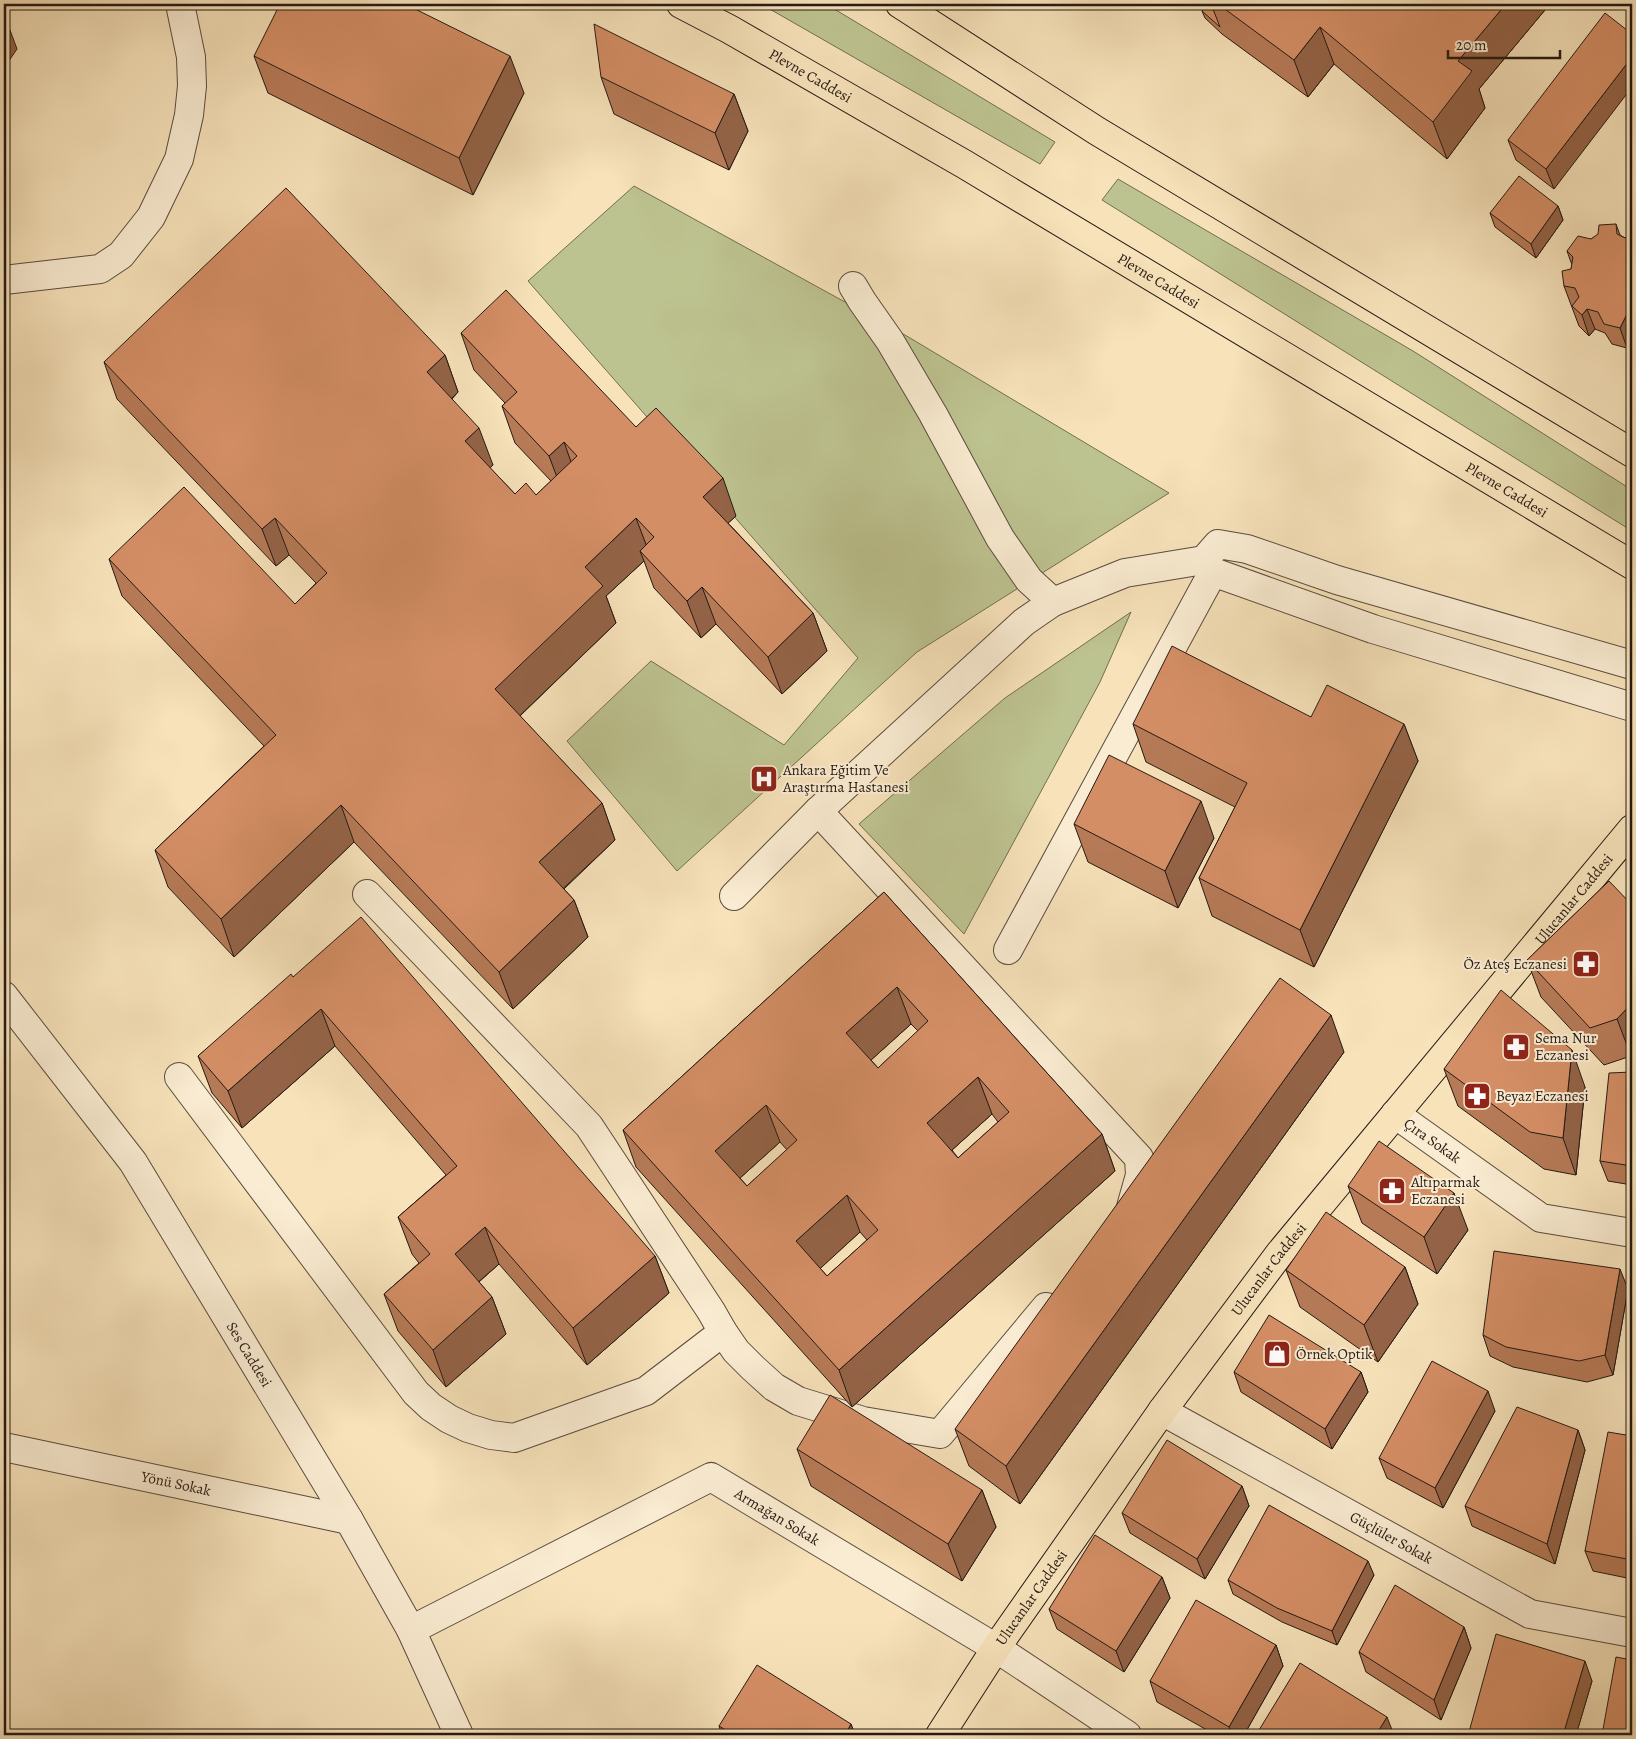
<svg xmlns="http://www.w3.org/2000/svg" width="1636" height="1739" viewBox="0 0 1636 1739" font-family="Alegreya,serif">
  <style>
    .green { fill: #bdc390; stroke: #716e52 }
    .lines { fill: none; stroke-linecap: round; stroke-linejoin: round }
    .minor-casing { stroke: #5a4c3e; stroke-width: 30 }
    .major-casing { stroke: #251a14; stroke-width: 30 }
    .minor { stroke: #faecd2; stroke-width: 28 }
    .major { stroke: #f7e2ba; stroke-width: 28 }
    .wall { fill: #b67a57; stroke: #251a14; fill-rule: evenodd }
    .shaded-wall { fill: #946347; stroke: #251a14 }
    .building { fill: #d48e65; stroke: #251a14; fill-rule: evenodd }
    .labels { text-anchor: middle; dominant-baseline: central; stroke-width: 4; stroke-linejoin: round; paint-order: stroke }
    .street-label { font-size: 15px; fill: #251a14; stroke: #faecd2 }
    .poi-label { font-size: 15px; fill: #251a14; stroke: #faecd2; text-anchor: start }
  </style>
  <rect width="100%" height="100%" fill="#f7e2ba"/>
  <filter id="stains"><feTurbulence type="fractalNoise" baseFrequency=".004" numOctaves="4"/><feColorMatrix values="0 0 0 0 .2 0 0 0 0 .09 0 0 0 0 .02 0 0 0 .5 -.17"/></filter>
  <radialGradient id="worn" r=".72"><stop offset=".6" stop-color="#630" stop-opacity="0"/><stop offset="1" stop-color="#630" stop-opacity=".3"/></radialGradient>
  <!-- green -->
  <g class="green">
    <path d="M 761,4 L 826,4 L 1055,142 L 1040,164 Z"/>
    <path d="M 1118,179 L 1413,351 L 1632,490 L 1632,531 L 1102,200 Z"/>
    <path d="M 634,186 L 905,335 L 1169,493 L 917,652 L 677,871 L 567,741 L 651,661 L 784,745 L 858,658 L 528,281 Z"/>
    <path d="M 1131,612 L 1100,682 L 964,934 L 859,824 L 1005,698 Z"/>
  </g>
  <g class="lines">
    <!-- minor casing -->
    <g class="minor-casing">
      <g id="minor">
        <path d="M 4,280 L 100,269 L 121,255 L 151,217 L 179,159 L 189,115 L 192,86 L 191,57 L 180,4"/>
        <path d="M 853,286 L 862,301 L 890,341 L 933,414 L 1000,538 L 1029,580 L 1053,602"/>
        <path d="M 1632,665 L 1337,580 L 1247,549 L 1218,544 L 1204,560 L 1213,572 L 1373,629 L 1632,707"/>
        <path d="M 818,811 L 1139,1158 L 1140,1175 L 1131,1207"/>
        <path d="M 367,894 L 589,1126 L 711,1311 L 723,1332 L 736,1351 L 753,1368 L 774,1387 L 798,1401 L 863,1421 L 940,1434 L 1046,1307"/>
        <path d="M 734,896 L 818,811 L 1024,622 L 1053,602 L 1125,573 L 1204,560"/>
        <path d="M 1008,950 L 1213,572"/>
        <path id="s1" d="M 4,996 L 133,1162 L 349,1520 L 411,1630 L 459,1735"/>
        <path d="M 179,1077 L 416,1393 L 431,1407 L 449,1419 L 468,1428 L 491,1435 L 514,1438 L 646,1391 L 723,1332"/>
        <path id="s2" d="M 1395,1114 L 1541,1218 L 1632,1233"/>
        <path id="s3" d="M 1162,1411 L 1530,1614 L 1632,1633"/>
        <path id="s4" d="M 4,1447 L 349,1520"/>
        <path id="s5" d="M 411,1630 L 711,1477 L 996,1648 L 1127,1735"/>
      </g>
    </g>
    <!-- major casing -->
    <g class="major-casing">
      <g id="major">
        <path id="s6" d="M 681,4 L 729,29 L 964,164 L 1632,565"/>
        <path d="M 900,4 L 1097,131 L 1632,453"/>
        <path id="s7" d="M 940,1735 L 996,1648 L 1162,1411 L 1280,1253 L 1632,829"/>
      </g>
    </g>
    <!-- minor -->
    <use href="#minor" class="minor"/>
    <!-- major -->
    <use href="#major" class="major"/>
  </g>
  <!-- wall -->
  <g class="wall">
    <path d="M 1207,4 L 1550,4 L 1479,89 L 1485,108 L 1447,159 L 1334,64 L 1308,97 L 1222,34 L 1205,18 L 1202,11 Z"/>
    <path d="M 1632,34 L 1554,189 L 1516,160 L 1508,140 Z"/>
    <path d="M 254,56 L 524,93 L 473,195 L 268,93 Z"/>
    <path d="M 601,77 L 734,94 L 748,131 L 729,170 L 614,114 Z"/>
    <path d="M 1558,206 L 1563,220 L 1536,258 L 1495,227 L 1490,213 Z"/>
    <path d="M 1616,224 L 1620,235 L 1625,238 L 1632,233 L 1632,338 L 1627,348 L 1612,344 L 1605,333 L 1595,329 L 1589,336 L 1579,326 L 1564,286 L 1571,269 L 1572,265 L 1567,251 L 1591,239 Z"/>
    <path d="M 461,333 L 636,427 L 736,516 L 728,523 L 813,613 L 827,651 L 782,694 L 716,624 L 701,638 L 654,588 L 644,561 L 606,596 L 616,623 L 520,716 L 602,803 L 615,840 L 564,889 L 574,900 L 588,937 L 513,1009 L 354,842 L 234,957 L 168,887 L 155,850 L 264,746 L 122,596 L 109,559 L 295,604 L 316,583 L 289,555 L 276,566 L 117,399 L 104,362 L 445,355 L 458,392 L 452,399 L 493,465 L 490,468 L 515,494 L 536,495 L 551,481 L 515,443 L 502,406 L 505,403 L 474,370 Z"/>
    <path d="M 1311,717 L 1404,724 L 1418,761 L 1314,967 L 1212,916 L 1199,878 L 1235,807 L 1146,762 L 1133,724 Z"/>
    <path d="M 1074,824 L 1214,838 L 1178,908 L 1088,862 Z"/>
    <path d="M 1609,881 L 1631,1056 L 1604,1065 L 1541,997 L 1527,960 Z"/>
    <path d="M 884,892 L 1102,1134 L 1115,1171 L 852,1407 L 636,1167 L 623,1130 ZM 911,1024 L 918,1031 L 878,1068 L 871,1060 ZM 992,1114 L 998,1122 L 958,1158 L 952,1150 ZM 780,1142 L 787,1150 L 747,1186 L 740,1178 ZM 860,1232 L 867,1240 L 827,1276 L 820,1268 Z"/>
    <path d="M 293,977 L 655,1256 L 669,1293 L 587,1365 L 499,1264 L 479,1282 L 492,1297 L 506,1334 L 446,1387 L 398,1331 L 384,1294 L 419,1263 L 412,1254 L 398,1217 L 446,1175 L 335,1046 L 242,1128 L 212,1093 L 198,1056 Z"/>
    <path d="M 1344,1052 L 1020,1504 L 969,1466 L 955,1429 Z"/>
    <path d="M 1444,1069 L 1585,1087 L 1576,1175 L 1544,1169 L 1458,1106 Z"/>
    <path d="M 1632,1072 L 1632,1185 L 1608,1181 L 1600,1161 Z"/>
    <path d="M 1348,1186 L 1468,1230 L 1437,1274 L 1362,1223 Z"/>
    <path d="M 1405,1267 L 1418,1304 L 1378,1362 L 1300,1307 L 1286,1270 Z"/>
    <path d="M 1628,1289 L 1613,1375 L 1587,1382 L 1513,1367 L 1490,1356 L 1483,1335 Z"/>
    <path d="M 1234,1372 L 1361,1372 L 1368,1392 L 1332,1449 L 1241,1392 Z"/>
    <path d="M 1495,1411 L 1443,1508 L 1387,1478 L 1379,1458 Z"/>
    <path d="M 1578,1430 L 1585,1450 L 1555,1564 L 1472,1526 L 1465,1506 Z"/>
    <path d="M 1632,1436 L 1632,1579 L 1593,1571 L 1585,1551 Z"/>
    <path d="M 797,1449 L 982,1490 L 996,1527 L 962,1581 L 811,1486 Z"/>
    <path d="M 1242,1486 L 1249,1506 L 1205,1579 L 1130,1533 L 1122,1513 Z"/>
    <path d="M 1374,1575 L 1337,1645 L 1282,1622 L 1233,1594 L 1228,1580 Z"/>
    <path d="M 1162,1577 L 1170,1598 L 1124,1672 L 1057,1629 L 1049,1609 Z"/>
    <path d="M 1464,1627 L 1471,1648 L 1441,1720 L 1366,1672 L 1359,1652 Z"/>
    <path d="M 1276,1645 L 1283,1666 L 1244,1735 L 1216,1735 L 1157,1702 L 1150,1681 Z"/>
    <path d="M 1592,1681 L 1576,1735 L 1470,1735 L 1469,1732 Z"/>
    <path d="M 851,1724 L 855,1735 L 722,1735 L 719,1726 Z"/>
  </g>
  <!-- shaded-wall -->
  <g class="shaded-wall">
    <path d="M 1506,4 L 1550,4 L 1479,89 L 1485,108 L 1447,159 L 1433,122 L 1458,61 Z"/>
    <path d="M 4,14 L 17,49 L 4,68 Z"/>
    <path d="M 1320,27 L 1334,64 L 1308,97 L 1294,60 Z"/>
    <path d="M 510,56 L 524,93 L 473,195 L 459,158 Z"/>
    <path d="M 1632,57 L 1632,87 L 1554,189 L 1546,169 Z"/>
    <path d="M 734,94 L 748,131 L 729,170 L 715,133 Z"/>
    <path d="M 1558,206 L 1563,220 L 1536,258 L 1531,244 Z"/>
    <path d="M 1630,308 L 1632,315 L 1632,338 L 1627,348 L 1620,328 Z"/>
    <path d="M 1587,309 L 1595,329 L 1589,336 L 1582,315 Z"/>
    <path d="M 445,355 L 458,392 L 440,410 L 427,372 Z"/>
    <path d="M 479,428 L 493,465 L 479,478 L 465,441 Z"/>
    <path d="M 564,442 L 577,479 L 563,493 L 549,456 Z"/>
    <path d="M 723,478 L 736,516 L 716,534 L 703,497 Z"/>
    <path d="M 275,518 L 289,555 L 276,566 L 262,529 Z"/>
    <path d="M 636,518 L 650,555 L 640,551 L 644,561 L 606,596 L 616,623 L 508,727 L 495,689 L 585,567 Z"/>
    <path d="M 702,587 L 716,624 L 701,638 L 687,601 Z"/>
    <path d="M 813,613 L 827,651 L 782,694 L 768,657 Z"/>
    <path d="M 1404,724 L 1418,761 L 1314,967 L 1300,930 Z"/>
    <path d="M 1201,801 L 1214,838 L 1178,908 L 1165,871 Z"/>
    <path d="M 602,803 L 615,840 L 552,899 L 539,862 Z"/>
    <path d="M 341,805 L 354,842 L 234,957 L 221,919 Z"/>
    <path d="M 574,900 L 588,937 L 513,1009 L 499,972 Z"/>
    <path d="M 897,987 L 911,1024 L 860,1070 L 846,1033 Z"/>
    <path d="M 1632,1003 L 1632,1054 L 1631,1056 L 1617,1019 Z"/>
    <path d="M 321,1009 L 335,1046 L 242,1128 L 228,1091 Z"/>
    <path d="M 1331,1015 L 1344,1052 L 1020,1504 L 1006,1466 Z"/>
    <path d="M 1572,1050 L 1585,1087 L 1576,1175 L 1563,1138 Z"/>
    <path d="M 978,1077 L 992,1114 L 941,1160 L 927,1123 Z"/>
    <path d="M 766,1105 L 780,1142 L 729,1188 L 715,1151 Z"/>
    <path d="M 1102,1134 L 1115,1171 L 852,1407 L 839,1370 Z"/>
    <path d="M 1454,1193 L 1468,1230 L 1437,1274 L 1424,1237 Z"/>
    <path d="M 847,1195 L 860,1232 L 810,1278 L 796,1241 Z"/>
    <path d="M 485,1227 L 499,1264 L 468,1291 L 455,1254 Z"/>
    <path d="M 655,1256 L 669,1293 L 587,1365 L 573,1328 Z"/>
    <path d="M 1405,1267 L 1418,1304 L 1378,1362 L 1364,1325 Z"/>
    <path d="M 1620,1269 L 1628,1289 L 1613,1375 L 1605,1355 Z"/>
    <path d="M 492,1297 L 506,1334 L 446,1387 L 433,1350 Z"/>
    <path d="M 1361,1372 L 1368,1392 L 1332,1449 L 1325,1429 Z"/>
    <path d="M 1488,1391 L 1495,1411 L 1443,1508 L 1435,1488 Z"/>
    <path d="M 1578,1430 L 1585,1450 L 1555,1564 L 1547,1544 Z"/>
    <path d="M 1242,1486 L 1249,1506 L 1205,1579 L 1197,1559 Z"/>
    <path d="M 982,1490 L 996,1527 L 962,1581 L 948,1544 Z"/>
    <path d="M 1368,1561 L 1374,1575 L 1337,1645 L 1332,1631 Z"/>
    <path d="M 1162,1577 L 1170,1598 L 1124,1672 L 1116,1651 Z"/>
    <path d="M 1464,1627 L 1471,1648 L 1441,1720 L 1434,1700 Z"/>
    <path d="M 1276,1645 L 1283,1666 L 1244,1735 L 1233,1735 L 1229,1727 Z"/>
    <path d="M 1585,1661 L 1592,1681 L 1576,1735 L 1563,1735 Z"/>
    <path d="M 1387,1717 L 1394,1735 L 1376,1735 Z"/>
    <path d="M 851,1724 L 855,1735 L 845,1735 Z"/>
  </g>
  <!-- building -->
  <g class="building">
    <path d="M 280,4 L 405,4 L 510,56 L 459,158 L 254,56 Z"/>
    <path d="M 1207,4 L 1211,4 L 1220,27 L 1202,11 Z"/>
    <path d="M 1218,4 L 1506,4 L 1458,61 L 1472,71 L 1433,122 L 1320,27 L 1294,60 Z"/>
    <path d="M 1605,13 L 1632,34 L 1632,57 L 1546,169 L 1508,140 Z"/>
    <path d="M 594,24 L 734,94 L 715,133 L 601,77 Z"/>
    <path d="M 1519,176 L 1558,206 L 1531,244 L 1490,213 Z"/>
    <path d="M 286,188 L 445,355 L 427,372 L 479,428 L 465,441 L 515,494 L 526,483 L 536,495 L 577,456 L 564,442 L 549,456 L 502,406 L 517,392 L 461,333 L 506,290 L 636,427 L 656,408 L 723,478 L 703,497 L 813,613 L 768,657 L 702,587 L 687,601 L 640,551 L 654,537 L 636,518 L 585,567 L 603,586 L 495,689 L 602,803 L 539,862 L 574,900 L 499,972 L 341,805 L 221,919 L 155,850 L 276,735 L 109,559 L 184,487 L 295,604 L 327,573 L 275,518 L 262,529 L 104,362 Z"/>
    <path d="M 1616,224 L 1617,234 L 1625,238 L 1632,233 L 1632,309 L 1630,308 L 1620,328 L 1604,324 L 1598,312 L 1587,309 L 1582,315 L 1572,306 L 1579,297 L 1575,288 L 1564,286 L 1562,271 L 1571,269 L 1573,257 L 1567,251 L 1578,236 L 1591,239 L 1598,234 L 1599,225 Z"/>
    <path d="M 1172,646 L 1311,717 L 1327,685 L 1404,724 L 1300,930 L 1199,878 L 1247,783 L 1133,724 Z"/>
    <path d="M 1109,755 L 1201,801 L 1165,871 L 1074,824 Z"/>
    <path d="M 1609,881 L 1632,905 L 1632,1003 L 1617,1019 L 1590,1028 L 1527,960 Z"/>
    <path d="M 884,892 L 1102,1134 L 839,1370 L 623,1130 ZM 897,987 L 928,1021 L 878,1068 L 846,1033 ZM 978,1077 L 1009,1112 L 958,1158 L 927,1123 ZM 766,1105 L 797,1140 L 747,1186 L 715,1151 ZM 847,1195 L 878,1230 L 827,1276 L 796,1241 Z"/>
    <path d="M 361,917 L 655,1256 L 573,1328 L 485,1227 L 455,1254 L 492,1297 L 433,1350 L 384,1294 L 430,1254 L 398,1217 L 457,1166 L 321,1009 L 228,1091 L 198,1056 L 291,974 L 293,977 Z"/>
    <path d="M 1280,978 L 1331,1015 L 1006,1466 L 955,1429 Z"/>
    <path d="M 1501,990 L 1572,1050 L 1563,1138 L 1530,1132 L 1444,1069 Z"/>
    <path d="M 1632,1072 L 1632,1166 L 1600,1161 L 1609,1073 Z"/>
    <path d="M 1379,1141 L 1454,1193 L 1424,1237 L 1348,1186 Z"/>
    <path d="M 1326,1212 L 1405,1267 L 1364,1325 L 1286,1270 Z"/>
    <path d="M 1494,1251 L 1620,1269 L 1605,1355 L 1579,1361 L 1506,1347 L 1483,1335 Z"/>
    <path d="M 1269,1315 L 1361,1372 L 1325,1429 L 1234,1372 Z"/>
    <path d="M 1632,1350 L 1632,1370 L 1630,1370 Z"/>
    <path d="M 1432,1361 L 1488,1391 L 1435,1488 L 1379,1458 Z"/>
    <path d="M 830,1395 L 982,1490 L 948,1544 L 797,1449 Z"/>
    <path d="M 1517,1407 L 1578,1430 L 1547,1544 L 1465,1506 Z"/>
    <path d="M 1608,1432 L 1632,1436 L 1632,1560 L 1585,1551 Z"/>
    <path d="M 1167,1440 L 1242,1486 L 1197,1559 L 1122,1513 Z"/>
    <path d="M 1269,1505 L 1368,1561 L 1332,1631 L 1277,1608 L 1228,1580 Z"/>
    <path d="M 1095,1535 L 1162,1577 L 1116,1651 L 1049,1609 Z"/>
    <path d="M 1395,1585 L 1464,1627 L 1434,1700 L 1359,1652 Z"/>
    <path d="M 1196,1600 L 1276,1645 L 1229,1727 L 1150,1681 Z"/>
    <path d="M 1496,1634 L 1585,1661 L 1563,1735 L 1478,1735 L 1469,1732 Z"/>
    <path d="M 1616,1657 L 1632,1660 L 1632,1735 L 1602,1735 Z"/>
    <path d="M 1300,1663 L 1387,1717 L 1376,1735 L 1256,1735 Z"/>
    <path d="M 757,1665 L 851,1724 L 845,1735 L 734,1735 L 719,1726 Z"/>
  </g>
  <!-- icons -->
  <defs>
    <g id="hospital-square" transform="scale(1.4375)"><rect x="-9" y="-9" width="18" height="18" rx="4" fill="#8f2418" stroke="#faecd2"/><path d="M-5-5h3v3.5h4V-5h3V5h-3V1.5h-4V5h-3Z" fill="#fff"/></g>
    <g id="pharmacy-square" transform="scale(1.4375)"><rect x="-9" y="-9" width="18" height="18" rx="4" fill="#8f2418" stroke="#faecd2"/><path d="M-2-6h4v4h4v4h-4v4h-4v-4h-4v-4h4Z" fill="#fff"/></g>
    <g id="shop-square" transform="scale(1.4375)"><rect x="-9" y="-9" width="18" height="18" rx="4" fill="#8f2418" stroke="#faecd2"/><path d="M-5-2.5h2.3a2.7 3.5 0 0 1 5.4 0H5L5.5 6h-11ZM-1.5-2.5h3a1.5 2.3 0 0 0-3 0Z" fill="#fff"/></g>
  </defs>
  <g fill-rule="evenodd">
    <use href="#hospital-square" x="764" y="779"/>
    <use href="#pharmacy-square" x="1586" y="964"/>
    <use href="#pharmacy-square" x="1516" y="1047"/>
    <use href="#pharmacy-square" x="1477" y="1096"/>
    <use href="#pharmacy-square" x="1392" y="1191"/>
    <use href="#shop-square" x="1277" y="1354"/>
  </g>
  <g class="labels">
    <!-- street labels -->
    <g class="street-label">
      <text stroke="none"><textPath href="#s6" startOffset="148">Plevne Caddesi</textPath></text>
      <text stroke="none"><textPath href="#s6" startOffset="552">Plevne Caddesi</textPath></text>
      <text stroke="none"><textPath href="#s6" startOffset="958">Plevne Caddesi</textPath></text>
      <text stroke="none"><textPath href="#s7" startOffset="1050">Ulucanlar Caddesi</textPath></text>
      <text stroke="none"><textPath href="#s2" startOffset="46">Çıra Sokak</textPath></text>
      <text stroke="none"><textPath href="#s7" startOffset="570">Ulucanlar Caddesi</textPath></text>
      <text stroke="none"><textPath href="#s1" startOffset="435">Ses Caddesi</textPath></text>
      <text stroke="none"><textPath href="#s4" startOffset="176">Yönü Sokak</textPath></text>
      <text stroke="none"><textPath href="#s5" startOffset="414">Armağan Sokak</textPath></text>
      <text stroke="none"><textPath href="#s3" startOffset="262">Güçlüler Sokak</textPath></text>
      <text stroke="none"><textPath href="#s7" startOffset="165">Ulucanlar Caddesi</textPath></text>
    </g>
    <!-- poi labels -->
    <g class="poi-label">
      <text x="783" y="770">Ankara Eğitim Ve<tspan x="783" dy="17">Araştırma Hastanesi</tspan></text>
      <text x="1567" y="964" text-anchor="end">Öz Ateş Eczanesi</text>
      <text x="1535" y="1038">Sema Nur<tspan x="1535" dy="17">Eczanesi</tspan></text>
      <text x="1496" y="1096">Beyaz Eczanesi</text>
      <text x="1411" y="1182">Altıparmak<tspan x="1411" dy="17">Eczanesi</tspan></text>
      <text x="1296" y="1354">Örnek Optik</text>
    </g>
  </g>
  <!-- margin -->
  <rect width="1636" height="1739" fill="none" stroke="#f7e2ba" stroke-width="20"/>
  <rect x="5" y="5" width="1626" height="1729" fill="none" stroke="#251a14" stroke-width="2.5"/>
  <rect x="10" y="10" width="1616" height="1719" fill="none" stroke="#251a14"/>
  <!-- scale -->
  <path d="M1448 50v8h112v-8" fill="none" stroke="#251a14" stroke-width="2.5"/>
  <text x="1456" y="50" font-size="15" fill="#251a14" stroke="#faecd2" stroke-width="4" paint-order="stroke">20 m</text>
  <rect width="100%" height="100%" filter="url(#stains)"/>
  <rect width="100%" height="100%" fill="url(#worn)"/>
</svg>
